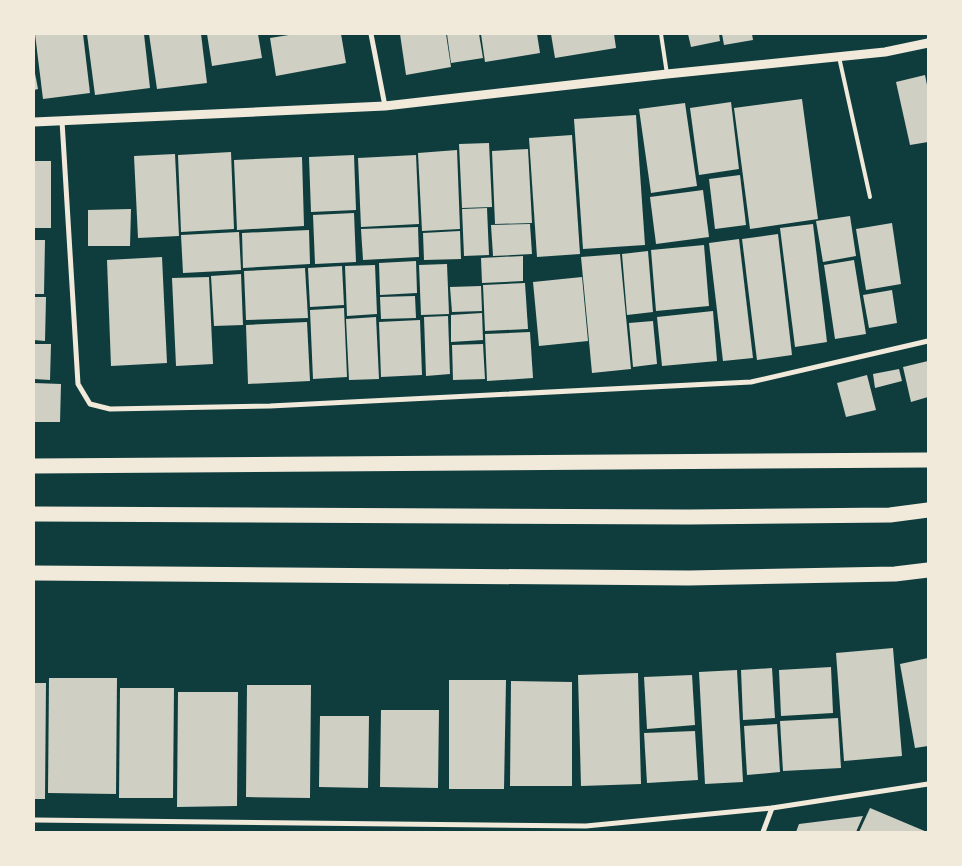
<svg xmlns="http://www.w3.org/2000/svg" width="962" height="866" viewBox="0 0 962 866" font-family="Barlow,sans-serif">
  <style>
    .building { fill: #cfcfc3 }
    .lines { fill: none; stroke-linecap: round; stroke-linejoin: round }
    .service { stroke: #f1e9da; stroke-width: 4 }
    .minor { stroke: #f1e9da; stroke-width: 5 }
    .tertiary { stroke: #f1e9da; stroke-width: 9 }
    .motorway { stroke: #f1e9da; stroke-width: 15 }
  </style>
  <rect width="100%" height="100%" fill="#0f3d3e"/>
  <!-- building -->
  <g class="building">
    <path d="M 35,34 L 83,34 L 90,93 L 43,99 Z"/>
    <path d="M 87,34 L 144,34 L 150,88 L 95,95 Z"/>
    <path d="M 149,34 L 201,34 L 207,83 L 157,89 Z"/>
    <path d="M 207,34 L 258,34 L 262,58 L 212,66 Z"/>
    <path d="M 295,34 L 341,34 L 346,63 L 276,76 L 270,38 Z"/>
    <path d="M 400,34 L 446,34 L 451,67 L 406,75 Z"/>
    <path d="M 447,34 L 479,34 L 483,58 L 451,63 Z"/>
    <path d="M 481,34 L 537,34 L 540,53 L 485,62 Z"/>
    <path d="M 551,34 L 614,34 L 616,48 L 555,58 Z"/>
    <path d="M 688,34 L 719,34 L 720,41 L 691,47 Z"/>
    <path d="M 722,34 L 752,34 L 753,40 L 724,45 Z"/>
    <path d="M 34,68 L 38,89 L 34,90 Z"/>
    <path d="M 925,75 L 928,90 L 928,142 L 910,145 L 896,82 Z"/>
    <path d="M 802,99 L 818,219 L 750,229 L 734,108 Z"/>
    <path d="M 731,102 L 739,169 L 699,175 L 690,108 Z"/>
    <path d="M 685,103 L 697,186 L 651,193 L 639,109 Z"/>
    <path d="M 636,115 L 645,245 L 583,249 L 574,119 Z"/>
    <path d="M 572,135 L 580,254 L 537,257 L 529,138 Z"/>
    <path d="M 489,143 L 492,207 L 462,208 L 459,144 Z"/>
    <path d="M 528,149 L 532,223 L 495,224 L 492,151 Z"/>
    <path d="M 457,150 L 460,229 L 422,231 L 418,153 Z"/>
    <path d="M 231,152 L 234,229 L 181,232 L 178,155 Z"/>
    <path d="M 175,154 L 179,236 L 138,238 L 134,156 Z"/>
    <path d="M 354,155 L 356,210 L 311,212 L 309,157 Z"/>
    <path d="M 416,155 L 419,224 L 361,227 L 358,158 Z"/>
    <path d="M 302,157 L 304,226 L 237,230 L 234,160 Z"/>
    <rect x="34" y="161" width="17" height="67"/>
    <path d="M 740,175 L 746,225 L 715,229 L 709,179 Z"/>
    <path d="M 703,190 L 709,237 L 656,244 L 650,197 Z"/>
    <path d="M 487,208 L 489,255 L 464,256 L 462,209 Z"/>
    <path d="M 131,209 L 130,246 L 88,246 L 88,210 Z"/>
    <path d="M 354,213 L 356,262 L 315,264 L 313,215 Z"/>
    <path d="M 850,216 L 856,256 L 823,262 L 816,221 Z"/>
    <path d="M 892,223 L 901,284 L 866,290 L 856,229 Z"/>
    <path d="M 530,224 L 532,254 L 493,256 L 491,225 Z"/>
    <path d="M 813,224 L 827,342 L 795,347 L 780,228 Z"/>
    <path d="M 418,227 L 419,257 L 363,260 L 361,229 Z"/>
    <path d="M 309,230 L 310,264 L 243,268 L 242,233 Z"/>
    <path d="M 460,231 L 461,259 L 424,260 L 423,233 Z"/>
    <path d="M 239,232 L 241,270 L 183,273 L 181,235 Z"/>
    <path d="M 778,234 L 792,355 L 757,360 L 742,239 Z"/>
    <path d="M 739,239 L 753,358 L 723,361 L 709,243 Z"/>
    <path d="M 34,240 L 45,240 L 44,294 L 34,294 Z"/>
    <path d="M 704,245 L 709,306 L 656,311 L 651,250 Z"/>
    <path d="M 648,251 L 653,312 L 627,315 L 622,254 Z"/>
    <path d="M 620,254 L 631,369 L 592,373 L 581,257 Z"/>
    <path d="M 523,256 L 523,281 L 482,283 L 481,258 Z"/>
    <path d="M 162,257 L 167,363 L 111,366 L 107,260 Z"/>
    <path d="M 854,260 L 866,334 L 835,339 L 824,265 Z"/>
    <path d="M 416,261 L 417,293 L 380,295 L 379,263 Z"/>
    <path d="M 447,264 L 449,314 L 421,315 L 419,265 Z"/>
    <path d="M 375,265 L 377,314 L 347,316 L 345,266 Z"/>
    <path d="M 342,266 L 344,305 L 310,307 L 308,268 Z"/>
    <path d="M 305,268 L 308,318 L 246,320 L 244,271 Z"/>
    <path d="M 241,274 L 243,325 L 214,326 L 211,276 Z"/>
    <path d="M 209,277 L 213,364 L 176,366 L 172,278 Z"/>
    <path d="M 582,277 L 588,341 L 539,346 L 533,282 Z"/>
    <path d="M 525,283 L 528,329 L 485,331 L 483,285 Z"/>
    <path d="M 481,286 L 482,311 L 452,312 L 450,287 Z"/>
    <path d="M 892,290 L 897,323 L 869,328 L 863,295 Z"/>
    <path d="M 415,296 L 416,318 L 381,319 L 380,297 Z"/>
    <path d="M 34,297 L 46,297 L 45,341 L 34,340 Z"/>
    <path d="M 344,308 L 347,377 L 313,379 L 310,310 Z"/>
    <path d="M 713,311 L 717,361 L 662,366 L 657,317 Z"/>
    <path d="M 482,313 L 483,340 L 451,342 L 451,315 Z"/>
    <path d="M 448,316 L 450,374 L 426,376 L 424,317 Z"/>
    <path d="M 376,317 L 379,379 L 349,380 L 346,319 Z"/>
    <path d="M 420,320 L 422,375 L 381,377 L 379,322 Z"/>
    <path d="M 653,321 L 657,364 L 633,367 L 629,323 Z"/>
    <path d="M 307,322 L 310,381 L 248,384 L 246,325 Z"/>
    <path d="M 530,332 L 533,378 L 487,381 L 485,334 Z"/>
    <path d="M 34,344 L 51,344 L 50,380 L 34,379 Z"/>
    <path d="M 483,344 L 485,379 L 453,380 L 452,345 Z"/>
    <path d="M 928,361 L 928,397 L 911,402 L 903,367 Z"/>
    <path d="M 899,369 L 902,381 L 875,388 L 873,374 Z"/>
    <path d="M 867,375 L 876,410 L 846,417 L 837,383 Z"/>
    <path d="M 34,383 L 61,384 L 60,422 L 34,422 Z"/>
    <path d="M 893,648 L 902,756 L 844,761 L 836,653 Z"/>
    <path d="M 928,658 L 928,746 L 915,748 L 900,664 Z"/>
    <path d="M 831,667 L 833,713 L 781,716 L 779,670 Z"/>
    <path d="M 772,668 L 775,718 L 743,720 L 741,670 Z"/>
    <path d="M 737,670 L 743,782 L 705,784 L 699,672 Z"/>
    <path d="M 638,673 L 641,784 L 581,786 L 578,675 Z"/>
    <path d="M 692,675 L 695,725 L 647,729 L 644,677 Z"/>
    <path d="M 49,678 L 117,678 L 116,794 L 48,793 Z"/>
    <path d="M 449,680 L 506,680 L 504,789 L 449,789 Z"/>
    <path d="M 511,681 L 572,682 L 572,786 L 510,786 Z"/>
    <path d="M 34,683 L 46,683 L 45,799 L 34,799 Z"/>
    <path d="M 247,685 L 311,685 L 310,798 L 246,797 Z"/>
    <path d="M 120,688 L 174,688 L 173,798 L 119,798 Z"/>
    <path d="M 178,692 L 238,692 L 237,806 L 177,807 Z"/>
    <path d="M 381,710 L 439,710 L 438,788 L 380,787 Z"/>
    <path d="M 320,716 L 369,716 L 368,788 L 319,787 Z"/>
    <path d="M 838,718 L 841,768 L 783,771 L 780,721 Z"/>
    <path d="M 777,724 L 780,772 L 747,775 L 744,726 Z"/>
    <path d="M 695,731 L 698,780 L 647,783 L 644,733 Z"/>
    <path d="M 870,808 L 927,832 L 859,832 Z"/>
    <path d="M 863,816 L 856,832 L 796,832 L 799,824 Z"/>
  </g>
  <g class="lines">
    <!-- service -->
    <g class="service">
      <path d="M 661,34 L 667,74"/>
      <path d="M 839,57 L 870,197"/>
    </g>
    <!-- minor -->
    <g class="minor">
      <path d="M 371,34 L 385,106"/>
      <path d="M 62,121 L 78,384 L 90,404 L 110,409 L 270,406 L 751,382 L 928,341"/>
      <path d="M 34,820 L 586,826 L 772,808 L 928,784"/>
      <path d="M 763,832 L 772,808"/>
    </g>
    <!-- tertiary -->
    <path class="tertiary" d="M 34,122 L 385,106 L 667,74 L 885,52 L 928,43"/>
    <!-- motorway -->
    <g class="motorway">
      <path d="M 34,466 L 928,460"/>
      <path d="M 34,514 L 689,517 L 890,515 L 928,510"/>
      <path d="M 34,573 L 689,578 L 895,574 L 928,570"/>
    </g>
  </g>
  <!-- border -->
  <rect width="962" height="866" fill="none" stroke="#f1e9da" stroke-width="70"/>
</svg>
